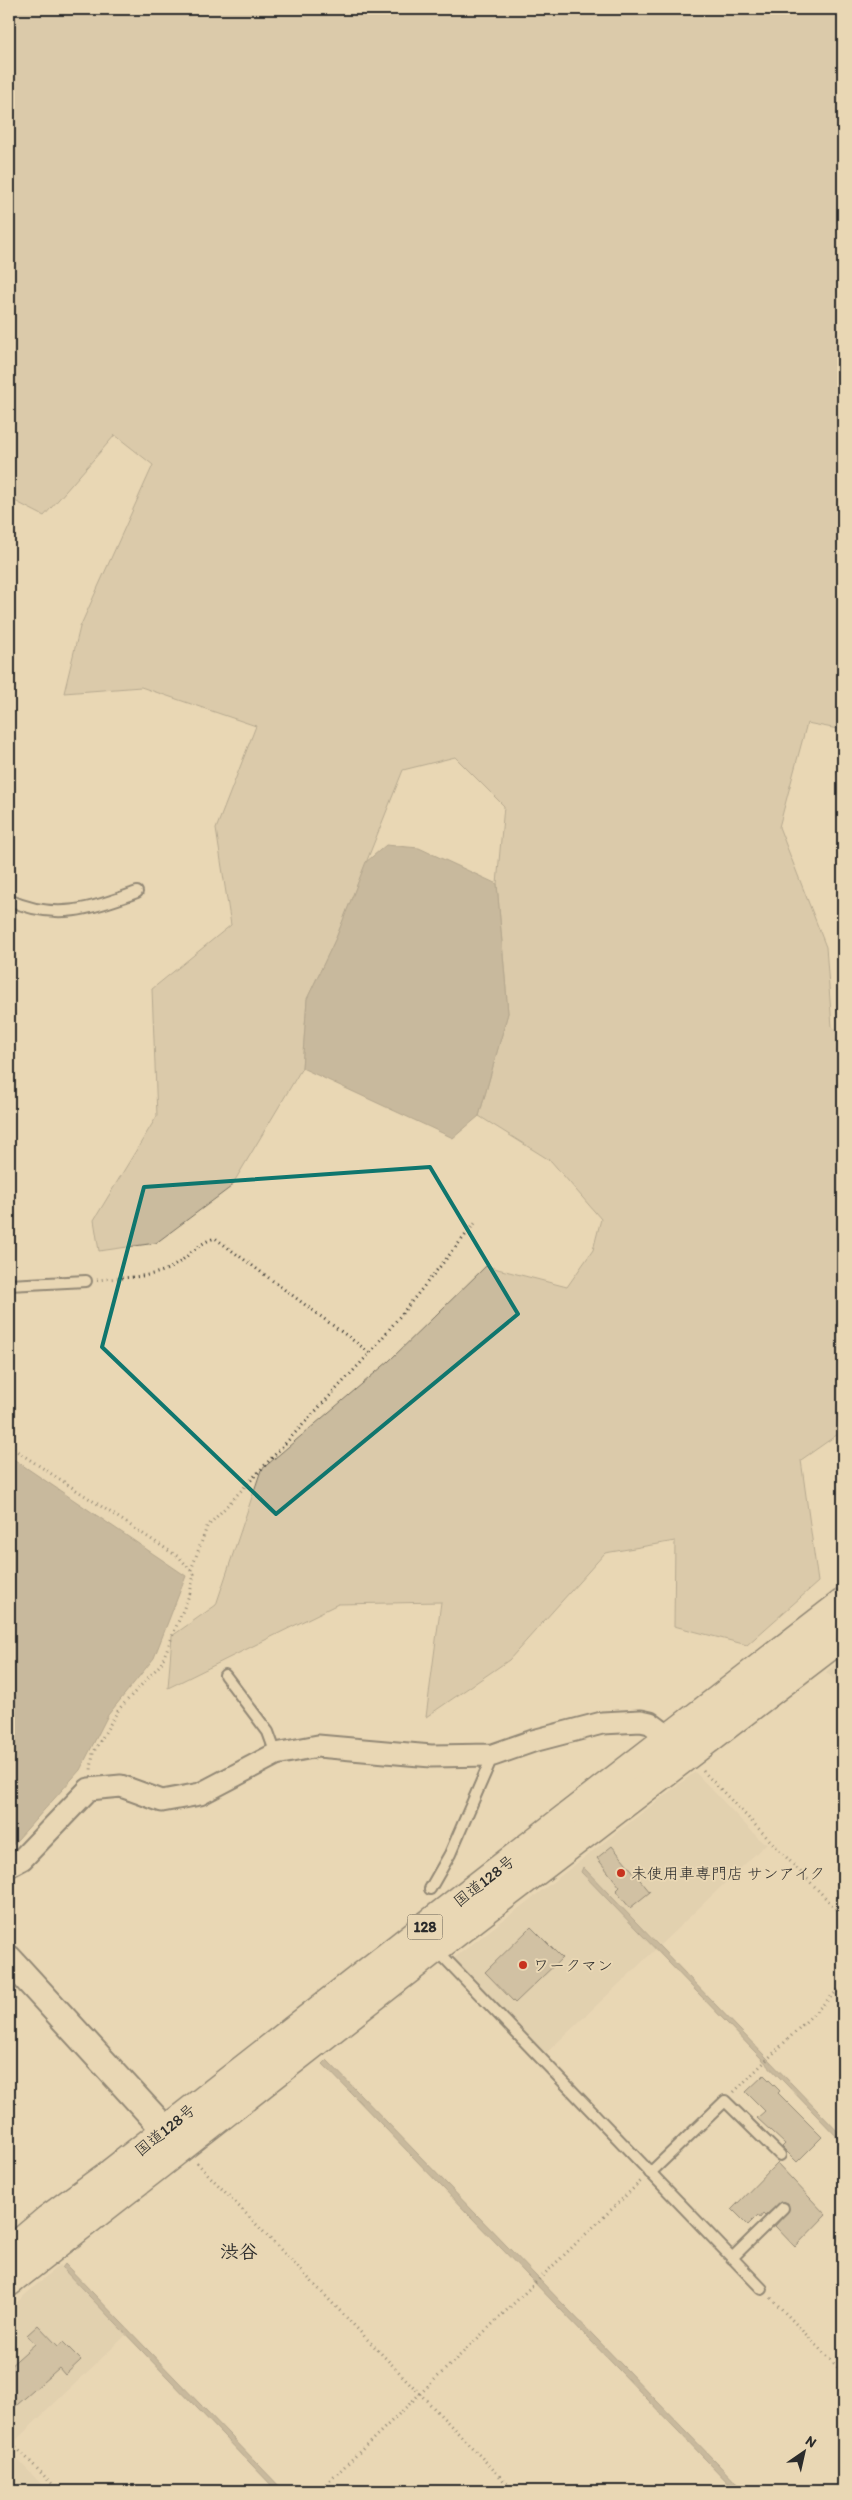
<svg xmlns="http://www.w3.org/2000/svg" width="852" height="2500" viewBox="0 0 852 2500" font-family="Itim,'Klee One',sans-serif">
  <style>
    .built { fill: #d9c9a9 }
    .green { fill: #cabb9e; stroke: #7a7364 }
    .water { fill: #a19580; stroke: #726b5e }
    .building { fill: #b4a78e; stroke: #2b2b2b }
    .lines { fill: none; stroke-linecap: round; stroke-linejoin: round }
    .service-casing { stroke: #2b2b2b; stroke-width: 14 }
    .minor-casing { stroke: #2b2b2b; stroke-width: 25 }
    .tertiary-casing { stroke: #2b2b2b; stroke-width: 30 }
    .trunk-casing { stroke: #2b2b2b; stroke-width: 31 }
    .path { stroke: #2b2b2b; stroke-width: 3; stroke-dasharray: 1 4; stroke-linecap: butt }
    .service { stroke: #e9d7b4; stroke-width: 10 }
    .minor { stroke: #e9d7b4; stroke-width: 21 }
    .tertiary { stroke: #e9d7b4; stroke-width: 26 }
    .trunk { stroke: #e9d7b4; stroke-width: 28 }
    .marked { fill: none; stroke: #0f766e; stroke-width: 4; stroke-linejoin: round }
    .poi-dot { fill: #c8321e; stroke: #e9d7b4; stroke-width: 2 }
    .labels { text-anchor: middle; dominant-baseline: central; stroke-width: 4; stroke-linejoin: round; paint-order: stroke }
    .shield { fill: #e9d7b4; stroke: #645f54; stroke-width: 1 }
    .shield-label { font-size: 15px; font-weight: bold; fill: #2b2b2b }
    .poi-label { font-size: 16px; fill: #2b2b2b; stroke: #e9d7b4; text-anchor: start }
    .street-label { font-size: 16px; fill: #2b2b2b; stroke: #e9d7b4 }
    .quarter-label { font-size: 19px; font-weight: bold; fill: #2b2b2b; stroke: #e9d7b4 }
  </style>
  <rect width="100%" height="100%" fill="#e9d7b4"/>
  <filter id="ink" filterUnits="userSpaceOnUse"><feTurbulence type="fractalNoise" baseFrequency=".02" numOctaves="2"/><feDisplacementMap in="SourceGraphic" scale="10" xChannelSelector="R" yChannelSelector="G"/><feConvolveMatrix kernelMatrix="1 2 1 2 8 2 1 2 1" color-interpolation-filters="sRGB"/></filter>
  <g filter="url(#ink)">
    <!-- built -->
    <g class="built">
      <path d="M 843,1658 L 843,1688 L 826,1672 Z"/>
      <path d="M 695,1772 L 761,1841 L 767,1843 L 660,1945 L 582,1867 L 581,1872 L 656,1949 L 543,2056 L 453,1959 Z"/>
      <path d="M 59,2265 L 126,2335 L 16,2440 L 9,2433 L 9,2309 Z"/>
      <path d="M 9,2451 L 48,2491 L 9,2491 Z"/>
    </g>
    <!-- green -->
    <path class="green" d="M 9,9 L 843,9 L 843,730 L 807,723 L 779,827 L 826,947 L 832,1027 L 843,1036 L 843,1417 L 841,1432 L 801,1460 L 818,1582 L 747,1645 L 674,1626 L 675,1541 L 605,1553 L 509,1660 L 426,1717 L 441,1602 L 338,1604 L 168,1688 L 172,1636 L 216,1605 L 261,1470 L 389,1361 L 486,1266 L 567,1287 L 593,1250 L 601,1219 L 551,1161 L 479,1116 L 508,1013 L 497,884 L 504,806 L 455,757 L 403,770 L 336,938 L 307,999 L 302,1068 L 231,1187 L 156,1243 L 99,1251 L 94,1220 L 157,1116 L 152,989 L 231,925 L 216,829 L 256,726 L 141,687 L 64,693 L 80,627 L 153,465 L 115,435 L 44,516 L 9,498 Z"/>
    <!-- water -->
    <g class="water">
      <path d="M 386,845 L 419,848 L 497,884 L 508,1013 L 479,1116 L 453,1138 L 302,1068 L 307,999 L 336,938 L 366,862 Z"/>
      <path d="M 9,1456 L 186,1576 L 154,1658 L 108,1715 L 80,1770 L 9,1849 Z"/>
      <path d="M 583,1867 L 843,2137 L 843,2143 L 581,1872 Z"/>
      <path d="M 327,2060 L 744,2491 L 736,2491 L 323,2064 Z"/>
      <path d="M 65,2264 L 284,2491 L 277,2491 L 62,2268 Z"/>
    </g>
    <!-- building -->
    <g class="building">
      <path d="M 612,1846 L 650,1892 L 630,1908 L 616,1891 L 620,1887 L 597,1858 Z"/>
      <path d="M 531,1927 L 562,1958 L 515,2003 L 485,1972 Z"/>
      <path d="M 764,2075 L 780,2091 L 778,2093 L 822,2137 L 797,2162 L 782,2147 L 785,2144 L 757,2118 L 765,2111 L 746,2092 Z"/>
      <path d="M 777,2163 L 826,2215 L 795,2247 L 775,2226 L 789,2210 L 788,2203 L 781,2202 L 765,2216 L 763,2214 L 760,2218 L 758,2215 L 748,2225 L 732,2209 Z"/>
      <path d="M 38,2325 L 58,2346 L 63,2342 L 81,2360 L 65,2375 L 59,2368 L 9,2412 L 9,2367 L 35,2344 L 27,2335 Z"/>
    </g>
    <g class="lines">
      <!-- service casing -->
      <g class="service-casing">
        <g id="service">
          <path d="M 9,900 C 55,921 92,909 137,892"/>
          <path d="M 9,1285 L 86,1281"/>
          <path d="M 225,1675 L 268,1732 L 276,1754"/>
          <path d="M 430,1889 L 450,1854 L 493,1755"/>
          <path d="M 436,1949 L 762,2289"/>
          <path d="M 650,2173 L 725,2101 L 780,2155"/>
          <path d="M 732,2258 L 783,2208"/>
        </g>
      </g>
      <!-- minor casing -->
      <g class="minor-casing">
        <path id="minor" d="M 9,1866 L 22,1859 L 89,1789 L 121,1786 L 162,1801 L 200,1794 L 276,1754 L 318,1746 L 431,1756 L 493,1755 L 533,1741 L 602,1723 L 641,1721 L 650,1723 L 670,1738"/>
      </g>
      <!-- tertiary casing -->
      <g class="tertiary-casing">
        <path id="tertiary" d="M 9,1959 L 180,2146"/>
      </g>
      <!-- trunk casing -->
      <g class="trunk-casing">
        <g id="trunk">
          <path d="M 9,2252 L 48,2219 L 111,2173 L 421,1930 L 843,1603"/>
          <path d="M 9,2282 L 436,1948 L 843,1636"/>
        </g>
      </g>
      <!-- path -->
      <g class="path">
        <path d="M 97,1280 C 122,1277 155,1279 177,1264 C 191,1254 199,1243 215,1238 L 370,1353"/>
        <path d="M 9,1446 L 180,1558 L 194,1574 L 190,1593 L 161,1664 L 119,1709 L 93,1753 L 91,1770"/>
        <path d="M 191,1570 L 207,1527 L 370,1353 L 476,1222"/>
        <path d="M 703,1771 L 843,1916"/>
        <path d="M 734,2092 L 843,1985"/>
        <path d="M 197,2163 L 514,2491"/>
        <path d="M 771,2298 L 843,2373"/>
        <path d="M 9,2440 L 59,2491"/>
        <path d="M 319,2491 L 641,2181"/>
        <path d="M 838,2491 L 843,2486"/>
      </g>
      <!-- service -->
      <use href="#service" class="service"/>
      <!-- minor -->
      <use href="#minor" class="minor"/>
      <!-- tertiary -->
      <use href="#tertiary" class="tertiary"/>
      <!-- trunk -->
      <use href="#trunk" class="trunk"/>
    </g>
  </g>
  <!-- marked area -->
  <path d="M0 0H852V2500H0ZM 430,1167 L 518,1314 L 276,1514 L 102,1347 L 144,1187 Z" fill="#e9d7b4" fill-opacity=".55" fill-rule="evenodd"/>
  <path class="marked" d="M 430,1167 L 518,1314 L 276,1514 L 102,1347 L 144,1187 Z"/>
  <!-- markers -->
  <g class="poi-dot">
    <circle cx="621" cy="1873" r="5"/>
    <circle cx="523" cy="1965" r="5"/>
  </g>
  <g class="labels">
    <!-- shield labels -->
    <rect class="shield" x="407.5" y="1914.5" width="35" height="25" rx="4"/>
    <g class="shield-label">
      <text x="425" y="1927">128</text>
    </g>
    <!-- poi labels -->
    <g class="poi-label">
      <text x="631" y="1873">未使用車専門店 サンアイク</text>
      <text x="533" y="1965">ワークマン</text>
    </g>
    <!-- street labels -->
    <g class="street-label">
      <text transform="translate(484 1881) rotate(-38)">国道128号</text>
      <text transform="translate(165 2130) rotate(-39)">国道128号</text>
    </g>
    <!-- quarter labels -->
    <g class="quarter-label">
      <text x="239" y="2251">渋谷</text>
    </g>
  </g>
  <!-- margin -->
  <rect width="852" height="2500" fill="none" stroke="#e9d7b4" stroke-width="30"/>
  <rect x="15" y="15" width="822" height="2470" fill="none" stroke="#2b2b2b" stroke-width="2" filter="url(#ink)"/>
  <!-- north arrow -->
  <g transform="translate(804 2452) rotate(34)" stroke="#e9d7b4" stroke-width="4" paint-order="stroke">
  <path d="M0-4L9 19L0 12L-9 19Z" fill="#2b2b2b"/>
  <text y="-8" font-size="14" font-weight="bold" text-anchor="middle" fill="#2b2b2b">N</text>
  </g>
</svg>
